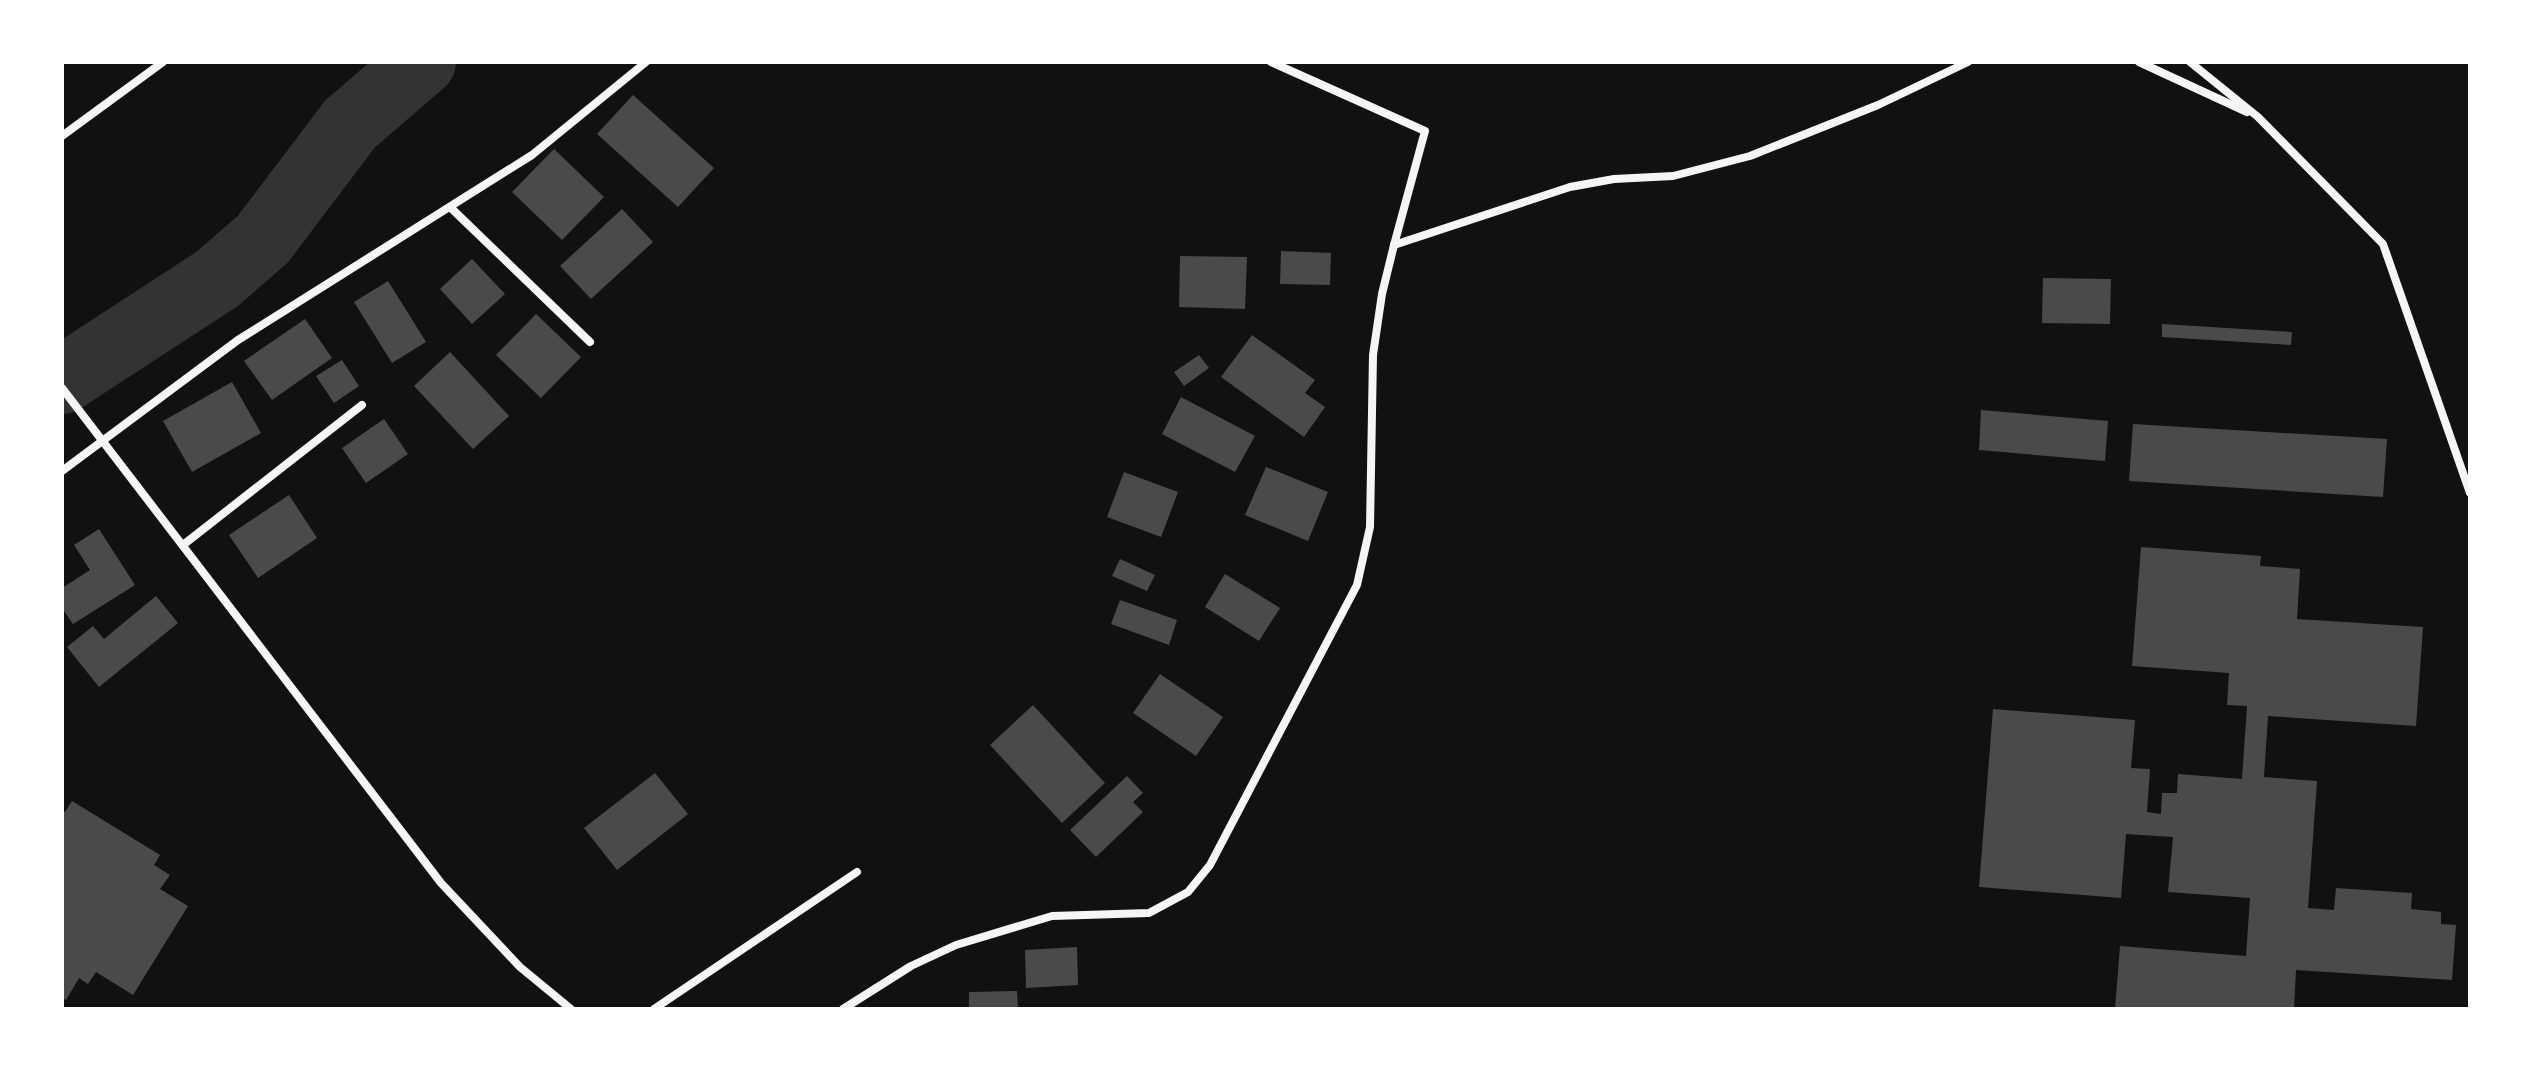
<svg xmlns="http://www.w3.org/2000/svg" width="2532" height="1071" viewBox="0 0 2532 1071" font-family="Ubuntu,sans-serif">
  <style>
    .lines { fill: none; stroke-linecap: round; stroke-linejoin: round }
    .river { stroke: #333; stroke-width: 68 }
    .building { fill: #4a4a4a }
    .minor { stroke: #f5f5f5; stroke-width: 8 }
  </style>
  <rect width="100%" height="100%" fill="#111"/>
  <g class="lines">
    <!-- river -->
    <path class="river" d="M 62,380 L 217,279 L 263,239 L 350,124 L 422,62"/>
  </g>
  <!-- building -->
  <g class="building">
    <path d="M 633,95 L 714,168 L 678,207 L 597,134 Z"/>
    <path d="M 554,149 L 604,197 L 562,240 L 512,192 Z"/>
    <path d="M 622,209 L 653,242 L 591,299 L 560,266 Z"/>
    <path d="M 1281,251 L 1331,253 L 1330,285 L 1280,284 Z"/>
    <path d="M 1180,256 L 1247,257 L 1245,309 L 1179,307 Z"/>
    <path d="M 472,259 L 505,294 L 472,324 L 440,289 Z"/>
    <path d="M 2043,278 L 2111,279 L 2110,324 L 2042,323 Z"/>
    <path d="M 388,281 L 426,342 L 392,363 L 354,302 Z"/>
    <path d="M 536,314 L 581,357 L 541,398 L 496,355 Z"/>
    <path d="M 305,319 L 332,358 L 272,400 L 244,361 Z"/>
    <path d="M 2162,324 L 2292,332 L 2291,345 L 2162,337 Z"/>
    <path d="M 1252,335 L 1315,380 L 1305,393 L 1325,407 L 1304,437 L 1221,377 Z"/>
    <path d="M 450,352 L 509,416 L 473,449 L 414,386 Z"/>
    <path d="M 1199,355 L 1209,368 L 1184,386 L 1174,372 Z"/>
    <path d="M 342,360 L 359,386 L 334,403 L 316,376 Z"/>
    <path d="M 232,382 L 261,433 L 192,472 L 163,421 Z"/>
    <path d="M 1181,397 L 1255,436 L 1235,472 L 1162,434 Z"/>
    <path d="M 1981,410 L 2108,421 L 2105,461 L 1979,450 Z"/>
    <path d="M 384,419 L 408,454 L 366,483 L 342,448 Z"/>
    <path d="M 2133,424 L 2387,439 L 2383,497 L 2129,481 Z"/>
    <path d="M 1266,467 L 1328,492 L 1308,541 L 1245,515 Z"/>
    <path d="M 1124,472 L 1178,492 L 1161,537 L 1107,517 Z"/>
    <path d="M 289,495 L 317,538 L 258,578 L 229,535 Z"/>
    <path d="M 99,529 L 135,585 L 73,624 L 62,608 L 62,588 L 90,570 L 74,545 Z"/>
    <path d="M 2141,547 L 2261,556 L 2260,566 L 2300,569 L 2297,619 L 2423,627 L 2416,726 L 2268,716 L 2264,777 L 2317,781 L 2308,908 L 2334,910 L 2336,888 L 2412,893 L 2411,909 L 2441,912 L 2441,924 L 2456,925 L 2452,980 L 2296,970 L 2294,1009 L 2115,1009 L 2120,946 L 2246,956 L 2250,898 L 2168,892 L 2173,837 L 2126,834 L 2121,898 L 1979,887 L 1993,709 L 2135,720 L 2131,768 L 2150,769 L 2147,812 L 2161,814 L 2162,793 L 2177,793 L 2178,774 L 2242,779 L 2247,706 L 2227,705 L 2229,673 L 2132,666 Z"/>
    <path d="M 1120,559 L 1155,575 L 1147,591 L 1112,576 Z"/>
    <path d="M 1225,574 L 1280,608 L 1259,641 L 1205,607 Z"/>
    <path d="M 156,596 L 178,623 L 99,687 L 67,647 L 93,626 L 104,639 Z"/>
    <path d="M 1120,600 L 1177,620 L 1169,645 L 1111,624 Z"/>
    <path d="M 1160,674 L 1223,717 L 1196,756 L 1133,713 Z"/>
    <path d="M 1033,705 L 1105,783 L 1062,823 L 990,745 Z"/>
    <path d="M 655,773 L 688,814 L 617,870 L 584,828 Z"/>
    <path d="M 1127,776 L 1143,793 L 1133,802 L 1143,812 L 1096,857 L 1070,830 Z"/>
    <path d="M 72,801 L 160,855 L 154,865 L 170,875 L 160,889 L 188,906 L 133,995 L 96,972 L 88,984 L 79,978 L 66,1000 L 62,998 L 62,811 L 65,812 Z"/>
    <path d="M 1077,947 L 1078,985 L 1026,988 L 1025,950 Z"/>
    <path d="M 1017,991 L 1018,1009 L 969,1009 L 969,992 Z"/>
  </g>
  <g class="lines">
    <!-- minor -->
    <g class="minor">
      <path d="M 1271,62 L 1425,131 L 1394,245 L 1570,187 L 1614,179 L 1673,176 L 1750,156 L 1878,105 L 1968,62"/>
      <path d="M 2139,62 L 2247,112"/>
      <path d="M 2190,62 L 2258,117 L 2383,244 L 2470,493"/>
      <path d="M 62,136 L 163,62"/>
      <path d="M 451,208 L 590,342"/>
      <path d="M 62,388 L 441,883 L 520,967 L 571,1009"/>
      <path d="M 62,471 L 238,340 L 532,155 L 646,62"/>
      <path d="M 183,545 L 362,405"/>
      <path d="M 654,1009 L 857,872"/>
      <path d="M 843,1009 L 911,966 L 956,945 L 1052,916 L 1149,913 L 1188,892 L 1210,865 L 1357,585 L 1370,527 L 1373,355 L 1382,294 L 1394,245"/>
    </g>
  </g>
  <!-- border -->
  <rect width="2532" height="1071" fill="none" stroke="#ffffff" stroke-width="128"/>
</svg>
